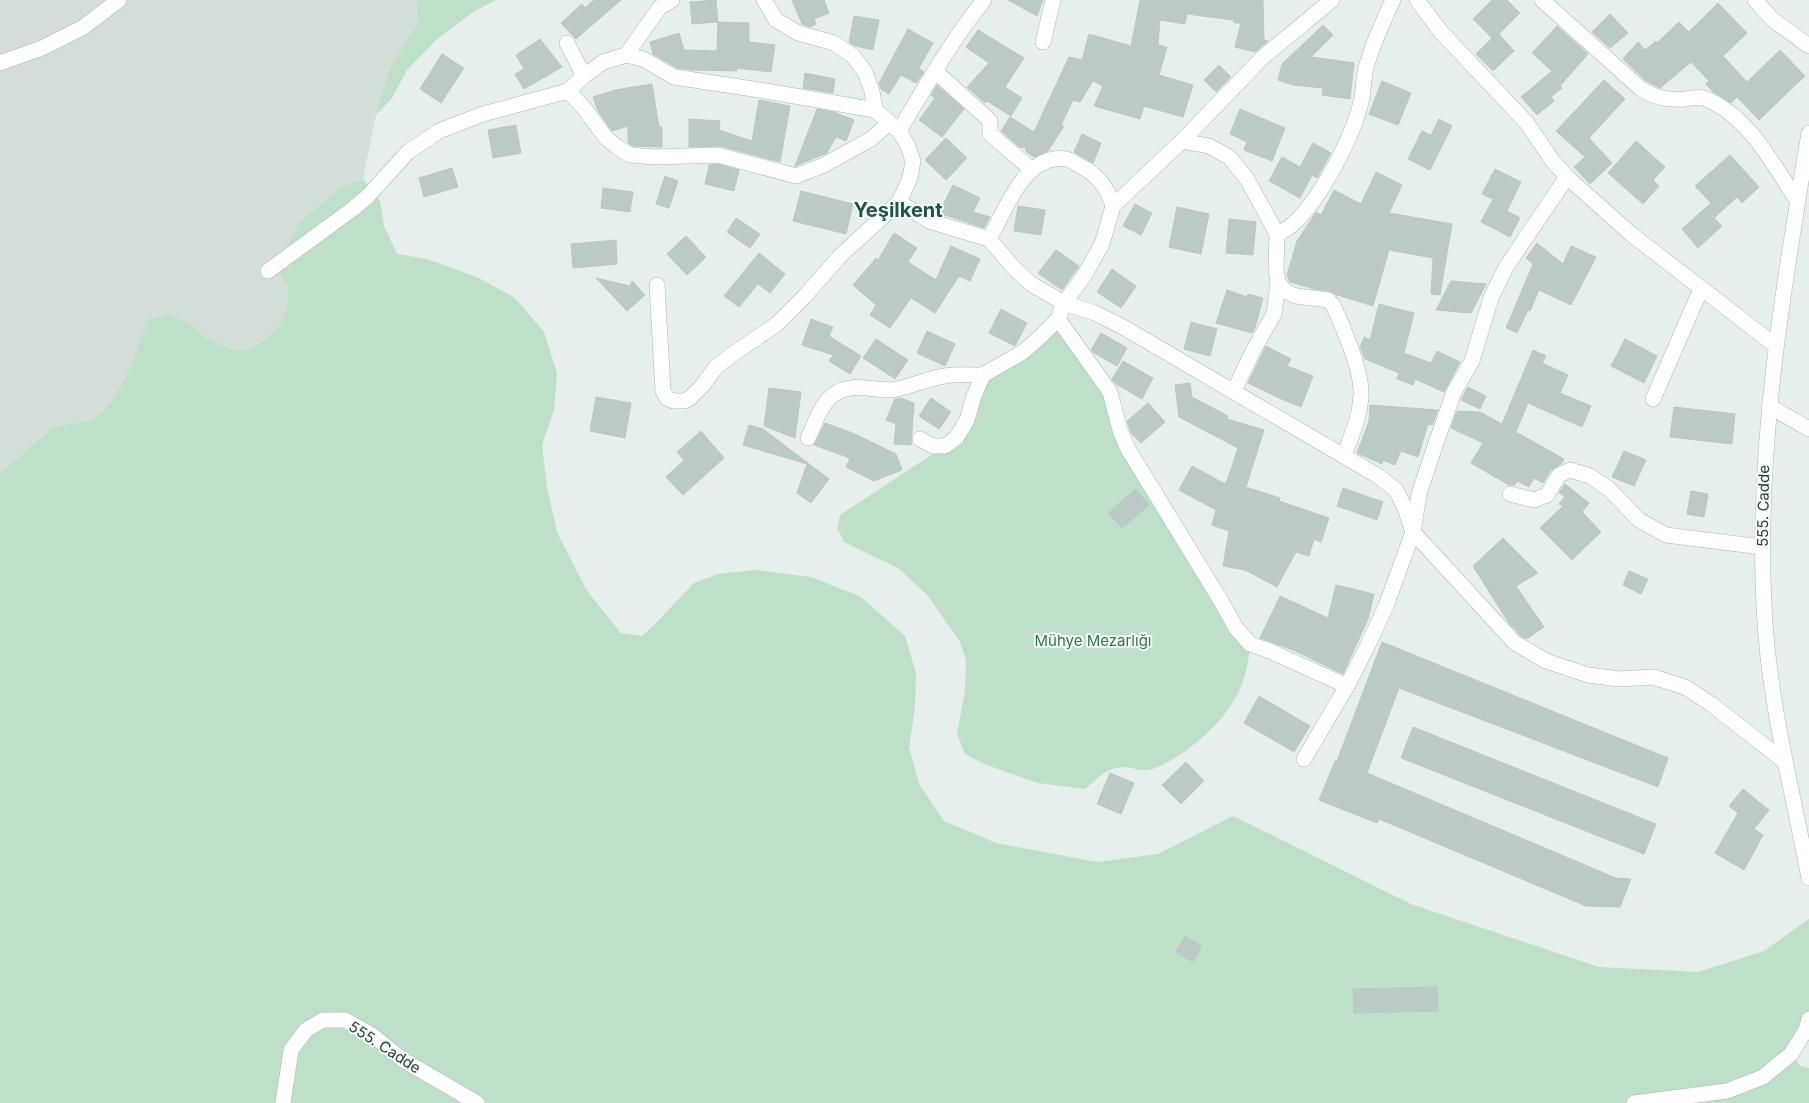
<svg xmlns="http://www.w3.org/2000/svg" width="1809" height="1103" viewBox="0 0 1809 1103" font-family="Inter,sans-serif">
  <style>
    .built { fill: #d4dfda }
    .green { fill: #bfe0c8 }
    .building { fill: #bbcac4; stroke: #b8c9c2 }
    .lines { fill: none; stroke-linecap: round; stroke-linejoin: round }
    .minor-casing { stroke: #a8b8b2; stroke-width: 16 }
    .minor { stroke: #fff; stroke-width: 15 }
    .labels { text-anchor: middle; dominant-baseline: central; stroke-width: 4; stroke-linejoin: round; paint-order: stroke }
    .street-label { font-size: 15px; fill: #24423a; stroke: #f7fbf9 }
    .park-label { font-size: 15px; fill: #2d7a4b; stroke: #f7fbf9 }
    .district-label { font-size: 20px; font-weight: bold; fill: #1f5548; stroke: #f7fbf9 }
  </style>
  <rect width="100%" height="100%" fill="#e6efeb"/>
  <!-- built -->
  <path class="built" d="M 0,0 L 416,0 L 419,21 L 389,69 L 376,115 L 363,179 L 342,187 L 277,267 L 288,287 L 288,301 L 280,324 L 263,341 L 249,349 L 234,351 L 203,336 L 190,323 L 130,368 L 112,401 L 93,421 L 55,426 L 0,473 Z"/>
  <!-- green -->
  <g class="green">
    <path d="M 416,0 L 496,0 L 473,12 L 436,40 L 407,70 L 392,98 L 376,115 L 389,69 L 419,21 Z"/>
    <path d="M 363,179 L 380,201 L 384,226 L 397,254 L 427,259 L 479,278 L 515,298 L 544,332 L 557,373 L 554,410 L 542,445 L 547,487 L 557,532 L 587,591 L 621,633 L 642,636 L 656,623 L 694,583 L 718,574 L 756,570 L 811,577 L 861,597 L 905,636 L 916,673 L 915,708 L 909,747 L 919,784 L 944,821 L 996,843 L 1097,862 L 1158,854 L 1233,816 L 1411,904 L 1599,967 L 1698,972 L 1764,951 L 1809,919 L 1809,1019 L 1791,1054 L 1800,1066 L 1809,1068 L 1809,1103 L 0,1103 L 0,473 L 55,426 L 93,421 L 112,401 L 130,368 L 149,319 L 169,315 L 190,323 L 203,336 L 234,351 L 249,349 L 263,341 L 280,324 L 288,301 L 288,287 L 277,268 L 299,223 L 342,187 Z"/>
    <path d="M 1058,319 L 1110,392 L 1120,430 L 1250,644 C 1248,691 1224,722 1188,749 C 1177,757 1163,766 1150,770 C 1145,771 1137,769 1131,768 C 1109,764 1101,776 1085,789 L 1038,783 L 987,765 L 965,754 L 957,734 L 965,691 L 966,660 L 960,642 L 928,596 L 898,568 L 844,542 L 837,528 L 840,515 L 945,446 L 983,375 Z"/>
  </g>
  <!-- building -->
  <g class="building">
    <path d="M 594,0 L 621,0 L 576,39 L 561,23 L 582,4 L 585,8 Z"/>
    <path d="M 716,0 L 718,22 L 692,24 L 690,2 Z"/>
    <path d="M 792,0 L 824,0 L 829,13 L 814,19 L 816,24 L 810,27 L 802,24 Z"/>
    <path d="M 1008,0 L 1043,0 L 1037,16 Z"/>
    <path d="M 1140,0 L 1263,0 L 1264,40 L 1268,41 L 1255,52 L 1235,47 L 1241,23 L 1234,23 L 1234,20 L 1187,14 L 1185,24 L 1160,20 L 1158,45 L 1167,47 L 1159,75 L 1193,85 L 1183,117 L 1144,106 L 1140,119 L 1094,106 L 1103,86 L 1093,81 L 1080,102 L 1073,100 L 1061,125 L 1064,126 L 1048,151 L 1034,157 L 1026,152 L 1026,148 L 1019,147 L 1001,131 L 1010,117 L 1034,132 L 1069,57 L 1082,60 L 1089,34 L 1131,46 Z"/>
    <path d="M 1492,0 L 1507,0 L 1520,13 L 1499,34 L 1514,51 L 1493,71 L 1476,54 L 1492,38 L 1473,19 Z"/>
    <path d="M 1718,3 L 1747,33 L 1723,56 L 1747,82 L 1780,50 L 1805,76 L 1759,120 L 1737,97 L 1731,103 L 1713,92 L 1706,84 L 1709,81 L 1691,62 L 1660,88 L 1646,81 L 1623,59 L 1638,42 L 1645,50 L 1656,41 L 1657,43 L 1679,22 L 1689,32 Z"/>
    <path d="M 1610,14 L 1628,33 L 1610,48 L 1592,32 Z"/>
    <path d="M 854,16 L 879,20 L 873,50 L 855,46 L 849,42 Z"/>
    <path d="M 718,22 L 749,23 L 749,42 L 775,45 L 771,72 L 737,68 L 737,71 L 691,70 L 677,68 L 653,54 L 650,42 L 679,33 L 684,50 L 717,51 Z"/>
    <path d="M 1323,25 L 1333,35 L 1311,57 L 1354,63 L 1350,99 L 1322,95 L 1323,88 L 1293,85 L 1278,80 L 1282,64 Z"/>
    <path d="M 1557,26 L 1588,54 L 1560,86 L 1562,88 L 1551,97 L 1554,101 L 1537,115 L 1521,97 L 1552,71 L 1532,53 Z"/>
    <path d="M 908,29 L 933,43 L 919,68 L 924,72 L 916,83 L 901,75 L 889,94 L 881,89 L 879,83 Z"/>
    <path d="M 978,30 L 1024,58 L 1005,87 L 1022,98 L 1011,116 L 987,101 L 985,103 L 967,87 L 989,63 L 966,47 Z"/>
    <path d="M 540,39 L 562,67 L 524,89 L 515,74 L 524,69 L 516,55 Z"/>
    <path d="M 442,54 L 464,68 L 441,103 L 420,89 Z"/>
    <path d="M 1219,65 L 1231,77 L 1216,92 L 1204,80 Z"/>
    <path d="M 805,73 L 835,79 L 833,93 L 803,88 Z"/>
    <path d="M 1604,80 L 1625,99 L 1589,138 L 1612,163 L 1590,184 L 1574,167 L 1585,157 L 1556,131 Z"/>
    <path d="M 1382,81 L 1411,93 L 1398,125 L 1369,114 Z"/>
    <path d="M 652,84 L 659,127 L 662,127 L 662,147 L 633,146 L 628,143 L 628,126 L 612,131 L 598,111 L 593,97 L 615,90 Z"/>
    <path d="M 937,85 L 964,109 L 942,137 L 919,120 L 935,98 L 931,95 Z"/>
    <path d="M 759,100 L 790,106 L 780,162 L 720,146 L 689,147 L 689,119 L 720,121 L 719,130 L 752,141 Z"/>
    <path d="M 817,109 L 834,112 L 854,120 L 846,141 L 836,137 L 827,153 L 795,166 Z"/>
    <path d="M 1240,109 L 1285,128 L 1272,161 L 1244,150 L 1247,142 L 1230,134 Z"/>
    <path d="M 1439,119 L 1452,126 L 1430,170 L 1408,159 L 1422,131 L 1431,135 Z"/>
    <path d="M 516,125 L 521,153 L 493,158 L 488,130 Z"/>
    <path d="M 1082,134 L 1101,143 L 1093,163 L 1074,152 Z"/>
    <path d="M 946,138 L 967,158 L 946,180 L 925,160 Z"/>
    <path d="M 1636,141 L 1665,167 L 1653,180 L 1659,186 L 1643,204 L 1608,173 Z"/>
    <path d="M 1313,143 L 1331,153 L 1317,178 L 1312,175 L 1300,198 L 1269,181 L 1282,157 L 1300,167 Z"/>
    <path d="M 1730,155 L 1759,187 L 1742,203 L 1737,197 L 1714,218 L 1722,226 L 1698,248 L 1682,229 L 1711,203 L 1695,186 Z"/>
    <path d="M 717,164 L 739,170 L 734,191 L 705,184 L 709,165 Z"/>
    <path d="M 452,168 L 458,187 L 424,197 L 419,178 Z"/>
    <path d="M 1495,169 L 1521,182 L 1507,211 L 1520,218 L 1510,237 L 1481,222 L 1493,199 L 1482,194 Z"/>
    <path d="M 1376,172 L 1402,185 L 1389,213 L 1452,224 L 1440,295 L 1431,294 L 1433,258 L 1389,250 L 1373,306 L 1337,295 L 1329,291 L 1314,289 L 1290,282 L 1287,275 L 1297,241 L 1316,212 L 1321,215 L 1334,190 L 1361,204 Z"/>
    <path d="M 665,176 L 678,181 L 669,208 L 656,204 Z"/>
    <path d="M 953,185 L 980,198 L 973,212 L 990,217 L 984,228 L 939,213 Z"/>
    <path d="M 603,188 L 633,192 L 630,212 L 601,208 Z"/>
    <path d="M 801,191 L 853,204 L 846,234 L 793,221 Z"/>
    <path d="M 1135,204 L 1152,213 L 1141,235 L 1123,226 Z"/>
    <path d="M 1018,206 L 1045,210 L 1041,235 L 1014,231 Z"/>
    <path d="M 1177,207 L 1209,214 L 1201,254 L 1169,247 Z"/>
    <path d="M 736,218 L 760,234 L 750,248 L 727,232 Z"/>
    <path d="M 1229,219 L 1256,222 L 1253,255 L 1226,253 Z"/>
    <path d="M 894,233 L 917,248 L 908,262 L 936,280 L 951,246 L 980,259 L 970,281 L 959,276 L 935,313 L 911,298 L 890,328 L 870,315 L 876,305 L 853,285 L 876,258 L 878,260 Z"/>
    <path d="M 686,236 L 706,257 L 687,275 L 667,254 Z"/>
    <path d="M 616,240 L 617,264 L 573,268 L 571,244 Z"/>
    <path d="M 1537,243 L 1563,264 L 1571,246 L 1596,257 L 1571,305 L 1539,290 L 1530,311 L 1528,310 L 1517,333 L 1506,328 L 1533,264 L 1526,258 Z"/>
    <path d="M 1056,250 L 1079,266 L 1062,290 L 1038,273 Z"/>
    <path d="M 759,253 L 785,274 L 770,293 L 758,284 L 739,307 L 724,296 Z"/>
    <path d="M 1112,269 L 1136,286 L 1121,308 L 1097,292 Z"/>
    <path d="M 596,278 L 630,286 L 632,281 L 645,295 L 627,311 Z"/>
    <path d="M 1451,281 L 1486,284 L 1471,313 L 1436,310 Z"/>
    <path d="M 1227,290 L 1247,297 L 1248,294 L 1263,298 L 1255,328 L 1252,333 L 1216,323 Z"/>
    <path d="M 1379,304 L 1414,313 L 1404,353 L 1431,363 L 1437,351 L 1460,362 L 1444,392 L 1415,379 L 1413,385 L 1397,379 L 1399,373 L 1365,359 L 1360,347 L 1364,337 L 1370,340 Z"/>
    <path d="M 1001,309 L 1027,323 L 1015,346 L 989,333 Z"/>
    <path d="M 811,319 L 833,327 L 829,336 L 861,356 L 850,374 L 829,361 L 833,355 L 802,345 Z"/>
    <path d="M 1191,322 L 1217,329 L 1210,356 L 1184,349 Z"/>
    <path d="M 927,331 L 955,344 L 945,366 L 917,353 Z"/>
    <path d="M 1101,333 L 1127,348 L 1117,366 L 1094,353 L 1091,350 Z"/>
    <path d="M 876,339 L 908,360 L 895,379 L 863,358 Z"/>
    <path d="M 1625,339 L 1657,356 L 1644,383 L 1611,366 Z"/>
    <path d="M 1266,346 L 1291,359 L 1287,366 L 1313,376 L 1301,407 L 1279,398 L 1248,383 Z"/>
    <path d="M 1533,350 L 1546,356 L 1542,363 L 1568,375 L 1560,393 L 1591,406 L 1582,427 L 1528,403 L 1516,432 L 1564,459 L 1562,463 L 1551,470 L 1543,483 L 1534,478 L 1529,487 L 1517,481 L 1515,485 L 1509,485 L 1471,463 L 1483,443 L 1451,428 L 1457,411 L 1480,412 L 1502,424 Z"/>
    <path d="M 1123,361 L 1153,378 L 1142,399 L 1116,384 L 1112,379 Z"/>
    <path d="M 1190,383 L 1192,397 L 1228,416 L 1227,419 L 1264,430 L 1246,487 L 1280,498 L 1279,501 L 1329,518 L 1321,542 L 1314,539 L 1309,556 L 1296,552 L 1277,587 L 1245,570 L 1223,566 L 1229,531 L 1212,525 L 1216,510 L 1179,490 L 1192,466 L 1225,484 L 1226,481 L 1227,481 L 1238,448 L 1179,417 L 1175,385 Z"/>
    <path d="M 1468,387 L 1486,396 L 1480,409 L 1461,400 Z"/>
    <path d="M 769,388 L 801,392 L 795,438 L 764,426 Z"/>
    <path d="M 596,397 L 631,403 L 625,438 L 590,431 Z"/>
    <path d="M 901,398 L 914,403 L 911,445 L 894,444 L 896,424 L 886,420 L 895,399 Z"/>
    <path d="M 931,398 L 951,412 L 939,429 L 919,416 Z"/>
    <path d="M 1148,403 L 1165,422 L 1141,443 L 1131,433 L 1127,421 Z"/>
    <path d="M 1370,405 L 1438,410 L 1432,425 L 1428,424 L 1418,457 L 1401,451 L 1395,465 L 1383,460 L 1382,464 L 1357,453 L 1369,421 Z"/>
    <path d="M 1674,407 L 1735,414 L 1732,444 L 1670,437 Z"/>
    <path d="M 825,423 L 855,434 L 896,454 L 902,470 L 874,481 L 846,467 L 850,458 L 814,445 Z"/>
    <path d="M 749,425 L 763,429 L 829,479 L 811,503 L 797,493 L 807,464 L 743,445 Z"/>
    <path d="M 701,431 L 724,458 L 683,495 L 666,477 L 684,460 L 677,452 Z"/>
    <path d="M 1624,451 L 1646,460 L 1634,486 L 1612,477 Z"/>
    <path d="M 1565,484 L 1589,503 L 1582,512 L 1601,532 L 1572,560 L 1540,528 L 1563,506 L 1559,504 L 1565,496 L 1559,493 Z"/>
    <path d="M 1343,488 L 1383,502 L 1377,520 L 1337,506 Z"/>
    <path d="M 1136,489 L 1149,505 L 1122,528 L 1108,513 Z"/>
    <path d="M 1691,491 L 1708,494 L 1704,517 L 1687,514 Z"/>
    <path d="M 1503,538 L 1538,573 L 1516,586 L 1544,627 L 1526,639 L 1521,636 L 1509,623 L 1473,566 Z"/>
    <path d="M 1629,571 L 1648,579 L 1641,594 L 1623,585 Z"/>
    <path d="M 1336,585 L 1374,594 L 1368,619 L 1343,674 L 1293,650 L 1260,638 L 1280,596 L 1328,618 Z"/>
    <path d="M 1382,642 L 1668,758 L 1658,787 L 1399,688 L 1367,773 L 1616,878 L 1631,879 L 1620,907 L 1586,906 L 1379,819 L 1377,823 L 1319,800 L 1335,761 L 1337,761 Z"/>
    <path d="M 1259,696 L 1310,726 L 1294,752 L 1244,723 Z"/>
    <path d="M 1413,727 L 1656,824 L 1644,854 L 1401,758 Z"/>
    <path d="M 1186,762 L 1204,781 L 1181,804 L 1162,785 Z"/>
    <path d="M 1110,773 L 1134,783 L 1121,814 L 1097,804 Z"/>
    <path d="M 1743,789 L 1769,810 L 1754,829 L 1763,835 L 1744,870 L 1715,853 L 1738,813 L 1729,806 Z"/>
    <path d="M 1185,936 L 1202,946 L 1193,962 L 1176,952 Z"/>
    <path d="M 1437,987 L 1438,1011 L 1354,1013 L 1353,989 Z"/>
  </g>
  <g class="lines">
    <!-- minor casing -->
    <g class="minor-casing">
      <g id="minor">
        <path d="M 764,0 L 776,20 L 798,33 L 834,43 L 853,56 L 865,72 L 872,91 L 875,110"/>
        <path d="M 1417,0 L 1441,32 L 1526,122 L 1552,160 L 1567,177 L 1631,234 L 1776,346"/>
        <path d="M 1542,0 L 1641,89 C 1656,98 1667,100 1685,99 C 1690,98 1698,97 1704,98 C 1748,115 1773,164 1798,202"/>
        <path d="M 1755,0 L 1773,20 L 1809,46"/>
        <path d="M 1043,42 L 1053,0"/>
        <path d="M 567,43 L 584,76"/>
        <path d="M 626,55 L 660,7 L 672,0"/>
        <path d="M 0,63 L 42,48 L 82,28 L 119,0"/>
        <path d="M 935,71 L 986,117 L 990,121 L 990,134 L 1031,169"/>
        <path d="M 568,91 L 584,108 L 606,138 L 617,147 L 630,155 L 654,157 L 718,155 L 796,176 L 824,165 L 871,139 L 889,123"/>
        <path d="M 1809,133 C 1783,289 1756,447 1764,606 C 1768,699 1792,788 1809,878"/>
        <path d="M 1182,141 L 1209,146 L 1229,157 L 1247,179 L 1277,234 L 1276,268 L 1278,282 L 1285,291 L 1296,296 L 1328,300 L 1333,305 C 1343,327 1362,370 1361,393 C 1361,415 1351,436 1344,456"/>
        <path d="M 899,202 L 929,221 L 989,239 L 1014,268 L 1031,284 L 1064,303 L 1095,313 L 1123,327 L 1378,476 L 1396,490 L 1405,508 L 1413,532 L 1515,643 L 1546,661 L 1588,675 L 1620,679 L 1653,677 L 1685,687 L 1711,704 L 1784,761"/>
        <path d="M 1277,234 C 1282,231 1288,229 1293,224 C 1320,200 1353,137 1361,102 C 1364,91 1363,79 1366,68 C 1372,44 1383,22 1393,0"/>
        <path d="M 989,239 C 1006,210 1024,153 1066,159 C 1071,160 1076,164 1080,166 C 1097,174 1108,189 1113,206"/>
        <path d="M 268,271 L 354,208 L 368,196 L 408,152 L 439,131 L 483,114 L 568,91 L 584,76 L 603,62 L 626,55 L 643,59 L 674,77 L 766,91 L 875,110 L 899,131"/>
        <path d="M 657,285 L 663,391 L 667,398 L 673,401 L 684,401 L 690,398 L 702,386 L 716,367 L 730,356 L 777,324 L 804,297 L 840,256 L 899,202 L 910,178 L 913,161 L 908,146 L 899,131 C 926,86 951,41 984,0"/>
        <path d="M 1058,319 L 1110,392 L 1120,430 L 1128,449 L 1221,601 L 1236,628 L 1250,644 L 1270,651 L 1347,686"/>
        <path d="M 1234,391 L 1254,349 L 1274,314 L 1278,282"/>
        <path d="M 1653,399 L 1701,289"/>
        <path d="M 1769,406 L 1809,429"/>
        <path d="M 808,438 C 815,423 822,401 836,393 C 857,381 878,393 897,389 C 913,386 928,378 945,376 C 957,374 970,375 983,375"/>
        <path d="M 920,439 L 933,446 L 945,446 L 956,438 L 967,420 L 974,396 L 983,375 L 1023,352 L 1041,336 L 1058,319 L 1064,303 L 1084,276 L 1102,244 L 1113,206 L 1182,141 L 1263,57 L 1332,0"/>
        <path d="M 1510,494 L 1534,500 L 1547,495 L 1559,475 L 1570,470 L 1590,476 L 1609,489 L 1639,520 L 1666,535 L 1762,547"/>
        <path d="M 1304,759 L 1347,686 L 1367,647 L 1386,606 L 1413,532 L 1419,494 L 1436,443 L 1454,392 L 1472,361 L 1491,298 L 1506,267 L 1567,177"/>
        <path d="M 283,1103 L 291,1050 L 306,1030 L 323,1020 L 345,1020 L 372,1035 L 403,1060 L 477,1103"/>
        <path d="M 1634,1103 L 1727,1091 L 1763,1077 L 1791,1054 L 1806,1030 L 1809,1019"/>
      </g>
    </g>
    <!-- minor -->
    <use href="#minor" class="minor"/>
  </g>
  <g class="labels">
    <!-- street labels -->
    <g class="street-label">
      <text transform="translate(1763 506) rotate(-89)">555. Cadde</text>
      <text transform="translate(385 1047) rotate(33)">555. Cadde</text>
    </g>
    <!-- park labels -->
    <g class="park-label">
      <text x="1093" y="640">Mühye Mezarlığı</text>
    </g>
    <!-- district labels -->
    <g class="district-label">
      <text x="898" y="210">Yeşilkent</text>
    </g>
  </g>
</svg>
